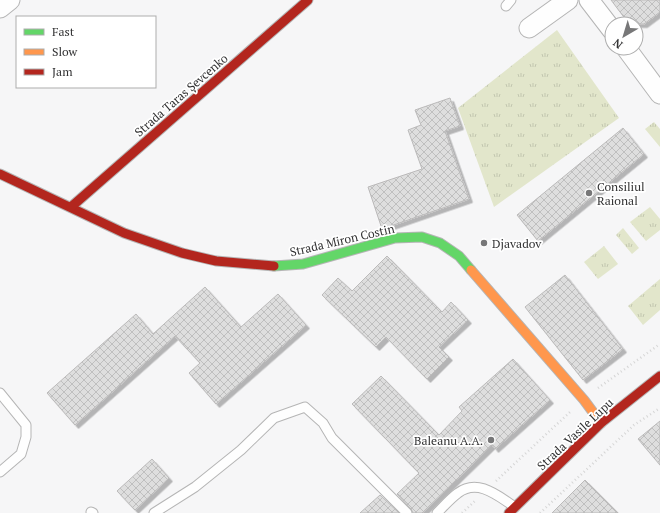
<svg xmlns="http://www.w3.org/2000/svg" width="660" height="513" viewBox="0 0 660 513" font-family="'PT Serif',serif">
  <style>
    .grass { fill: url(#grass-tufts) }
    .building { fill: url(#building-cross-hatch); stroke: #bbbaba; filter: url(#shadow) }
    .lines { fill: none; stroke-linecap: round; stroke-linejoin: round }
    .lane-casing { stroke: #b5b5b5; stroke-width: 11 }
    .street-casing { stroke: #b5b5b5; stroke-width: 21 }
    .fast-casing { stroke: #b5b5b5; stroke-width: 11 }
    .slow-casing { stroke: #b5b5b5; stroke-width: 11 }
    .jam-casing { stroke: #b5b5b5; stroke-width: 11 }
    .path { stroke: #d5d5d5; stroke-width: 2.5; stroke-dasharray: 1 3; stroke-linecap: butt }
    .lane { stroke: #fefefe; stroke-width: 9 }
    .street { stroke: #fefefe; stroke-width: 19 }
    .fast { stroke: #63d668; stroke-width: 9 }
    .slow { stroke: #ff974d; stroke-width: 9 }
    .jam { stroke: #b3261e; stroke-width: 9 }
    .poi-dot { fill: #777778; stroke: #fff; stroke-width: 1.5 }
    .labels { text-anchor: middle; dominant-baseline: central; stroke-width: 3.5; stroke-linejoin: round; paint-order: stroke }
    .street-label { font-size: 12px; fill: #323233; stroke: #fff }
    .poi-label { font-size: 12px; fill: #323233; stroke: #fff; text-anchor: start }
  </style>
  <defs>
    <pattern id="grass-tufts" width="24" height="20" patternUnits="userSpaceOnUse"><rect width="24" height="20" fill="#e2e6cb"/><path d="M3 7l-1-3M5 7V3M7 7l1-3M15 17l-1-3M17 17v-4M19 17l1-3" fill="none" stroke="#c2c6af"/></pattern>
    <pattern id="building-cross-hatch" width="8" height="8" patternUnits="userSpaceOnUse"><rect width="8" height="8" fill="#dedede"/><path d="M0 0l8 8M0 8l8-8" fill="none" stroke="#bfbfbf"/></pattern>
    <filter id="shadow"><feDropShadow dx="3.5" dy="3.5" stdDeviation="0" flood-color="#0004"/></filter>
  </defs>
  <rect width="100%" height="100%" fill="#f6f6f7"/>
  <!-- grass -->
  <g class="grass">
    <path d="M 557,30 L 619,118 L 494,207 L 458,108 Z"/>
    <path d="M 654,122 L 660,129 L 660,147 L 645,129 Z"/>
    <path d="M 650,207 L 660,219 L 660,230 L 646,241 L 630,222 Z"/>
    <path d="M 623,228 L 639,248 L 632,254 L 616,235 Z"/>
    <path d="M 604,246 L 618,264 L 598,279 L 584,262 Z"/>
    <path d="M 660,279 L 660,310 L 643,325 L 628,306 Z"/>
  </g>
  <!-- building -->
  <g class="building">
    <path d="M 611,0 L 660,0 L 660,12 L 644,24 L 629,24 Z"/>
    <path d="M 450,98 L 460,126 L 445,131 L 469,199 L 382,229 L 368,187 L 422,169 L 408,130 L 421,125 L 415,110 Z"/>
    <path d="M 623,128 L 644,154 L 538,241 L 517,215 Z"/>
    <path d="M 387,256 L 442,312 L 451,302 L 468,320 L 439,347 L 449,357 L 427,379 L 386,337 L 376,347 L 322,295 L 338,278 L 352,291 Z"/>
    <path d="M 565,275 L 623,349 L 583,380 L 525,307 Z"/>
    <path d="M 205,287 L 241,327 L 278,294 L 306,325 L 216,404 L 189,373 L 200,363 L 175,336 L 75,425 L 47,393 L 136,314 L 153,334 Z"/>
    <path d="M 513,359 L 550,400 L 495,449 L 492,445 L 422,513 L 413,513 L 411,509 L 397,494 L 419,473 L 352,404 L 381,376 L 439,435 L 462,411 L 459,407 Z"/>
    <path d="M 660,421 L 660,465 L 638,439 Z"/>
    <path d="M 152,459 L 169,478 L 135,510 L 117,491 Z"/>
    <path d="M 585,480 L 618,513 L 552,513 Z"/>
    <path d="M 380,495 L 399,513 L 360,513 Z"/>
  </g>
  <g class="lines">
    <!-- lane casing -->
    <g class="lane-casing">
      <g id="lane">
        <path d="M 506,6 L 511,0"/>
        <path d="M 0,393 L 26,425 L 26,437 L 21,454 L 0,472"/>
        <path d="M 91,512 L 93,513"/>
        <path d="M 154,513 L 195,487 L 241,450 L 274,418 L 305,407 L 323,423 L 332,438 L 407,513"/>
        <path d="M 437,513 C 444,506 451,498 458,493 C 478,478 498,496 515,507"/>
      </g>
    </g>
    <!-- street casing -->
    <g class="street-casing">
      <g id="street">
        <path d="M 589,0 L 612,30"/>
        <path d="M 0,8 L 10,0"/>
        <path d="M 529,28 L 568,0"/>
        <path d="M 626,48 L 660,94"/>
      </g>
    </g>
    <!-- fast casing -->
    <g class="fast-casing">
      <path id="fast" d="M 274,266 L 303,264 L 395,238 L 422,237 L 440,243 L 459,256 L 471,270"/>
    </g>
    <!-- slow casing -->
    <g class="slow-casing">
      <path id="slow" d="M 471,270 L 584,400 L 601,423"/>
    </g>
    <!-- jam casing -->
    <g class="jam-casing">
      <g id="jam">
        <path d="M 0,174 L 124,233 L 182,253 L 216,261 L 274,266"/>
        <path d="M 71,207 L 308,0"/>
        <path d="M 509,513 L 601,423 L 660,376"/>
      </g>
    </g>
    <!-- path -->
    <g class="path">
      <path d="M 598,388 L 660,344"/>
      <path d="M 496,481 L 570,412"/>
      <path d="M 462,513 L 475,501"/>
      <path d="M 540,513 L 634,425 L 660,408"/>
    </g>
    <!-- lane -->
    <use href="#lane" class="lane"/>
    <!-- street -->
    <use href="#street" class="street"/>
    <!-- fast -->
    <use href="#fast" class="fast"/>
    <!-- slow -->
    <use href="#slow" class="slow"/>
    <!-- jam -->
    <use href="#jam" class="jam"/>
  </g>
  <!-- markers -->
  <g class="poi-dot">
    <circle cx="589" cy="193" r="4"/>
    <circle cx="484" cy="243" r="4"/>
    <circle cx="491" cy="440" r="4"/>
  </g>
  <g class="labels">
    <!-- street labels -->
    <g class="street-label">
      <text transform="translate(181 95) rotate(-41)">Strada Taras Șevcenko</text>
      <text transform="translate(342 240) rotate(-13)">Strada Miron Costin</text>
      <text transform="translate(575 434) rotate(-43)">Strada Vasile Lupu</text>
    </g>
    <!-- poi labels -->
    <g class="poi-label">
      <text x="597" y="186">Consiliul<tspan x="597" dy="14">Raional</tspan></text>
      <text x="492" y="243">Djavadov</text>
      <text x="483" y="440" text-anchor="end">Baleanu A.A.</text>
    </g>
  </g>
  <!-- legend -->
  <rect x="16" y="16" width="140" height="72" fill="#ffffff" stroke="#adadad"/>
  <rect x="24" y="29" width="20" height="6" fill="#63d668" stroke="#adadad"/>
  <text x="52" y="36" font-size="12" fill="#323233">Fast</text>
  <rect x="24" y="49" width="20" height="6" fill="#ff974d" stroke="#adadad"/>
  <text x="52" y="56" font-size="12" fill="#323233">Slow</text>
  <rect x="24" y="69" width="20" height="6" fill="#b3261e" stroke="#adadad"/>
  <text x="52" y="76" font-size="12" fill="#323233">Jam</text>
  <!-- north arrow -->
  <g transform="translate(624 36) rotate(218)"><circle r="19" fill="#ffffff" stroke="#adadad"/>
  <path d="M0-3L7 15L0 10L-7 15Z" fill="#777778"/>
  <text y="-6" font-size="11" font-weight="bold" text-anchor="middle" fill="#323233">N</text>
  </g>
</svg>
